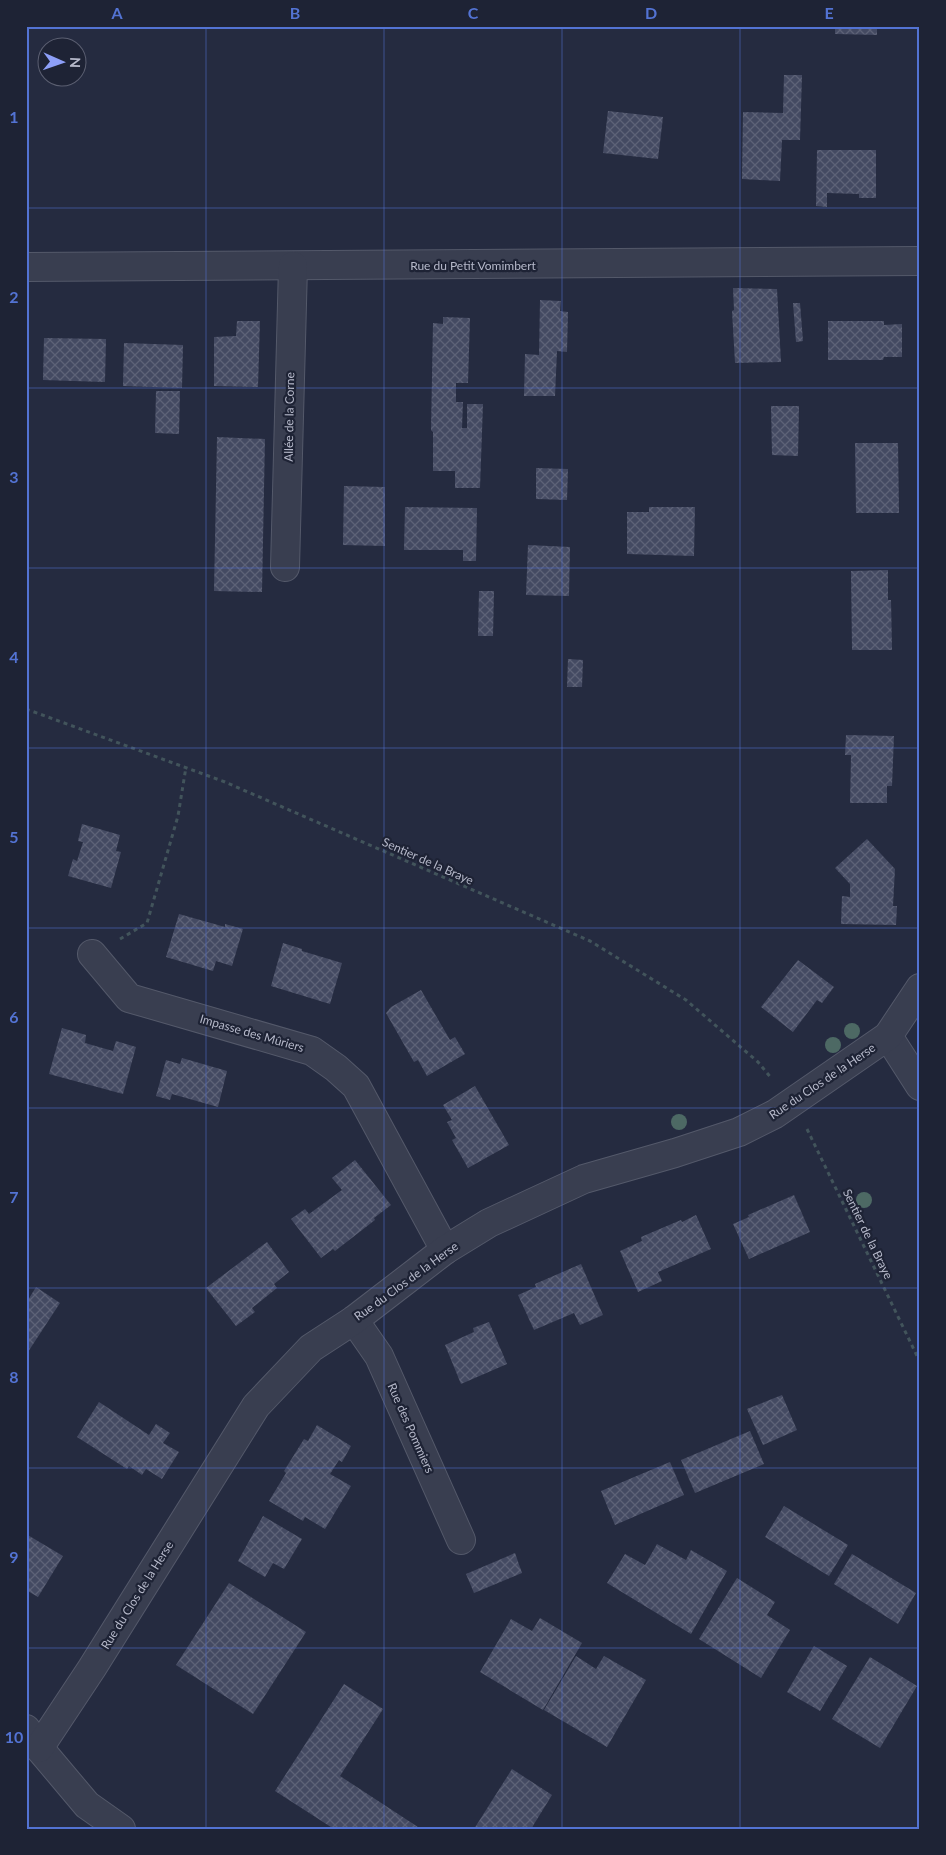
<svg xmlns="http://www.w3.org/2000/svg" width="946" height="1855" viewBox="0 0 946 1855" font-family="Lato,sans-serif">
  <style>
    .building { fill: url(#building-cross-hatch) }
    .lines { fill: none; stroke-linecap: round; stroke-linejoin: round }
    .minor-casing { stroke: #54596a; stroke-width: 30 }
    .path { stroke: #42545b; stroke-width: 3; stroke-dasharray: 4 4; stroke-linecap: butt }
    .minor { stroke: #393e50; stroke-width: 28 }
    .tree { fill: #4d6964 }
    .grid { fill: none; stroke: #5373d3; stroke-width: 1; stroke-opacity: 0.55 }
    .labels { text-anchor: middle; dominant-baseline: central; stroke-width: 4.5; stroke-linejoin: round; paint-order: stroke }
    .street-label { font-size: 12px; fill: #b6b9ca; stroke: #1e2335 }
    .neatline { fill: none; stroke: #5373d3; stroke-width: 2 }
    .grid-label { font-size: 16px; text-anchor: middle; font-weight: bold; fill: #5373d3 }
  </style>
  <defs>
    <pattern id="building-cross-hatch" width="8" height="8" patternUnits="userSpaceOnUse" patternTransform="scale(1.25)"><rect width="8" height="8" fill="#444a62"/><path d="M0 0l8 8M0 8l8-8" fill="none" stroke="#5d6277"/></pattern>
  </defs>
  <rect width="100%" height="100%" fill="#252b40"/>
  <!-- building -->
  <g class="building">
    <path d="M 835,26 L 877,26 L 877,35 L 835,34 Z"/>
    <path d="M 784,75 L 802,75 L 800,140 L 782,140 L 780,181 L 742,179 L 743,112 L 783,113 Z"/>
    <path d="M 608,111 L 663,117 L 658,159 L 603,153 Z"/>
    <path d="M 817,150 L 876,150 L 876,198 L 859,198 L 859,194 L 827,193 L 827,207 L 816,206 Z"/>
    <path d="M 733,288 L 777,289 L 781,362 L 735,363 L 732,311 L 734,310 Z"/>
    <path d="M 540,300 L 561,301 L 560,311 L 568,312 L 567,352 L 557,351 L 555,396 L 524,396 L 525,354 L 539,355 Z"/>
    <path d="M 793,303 L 800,303 L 803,341 L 796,342 Z"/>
    <path d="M 443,317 L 470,318 L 468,383 L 456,383 L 456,402 L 463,402 L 462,428 L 467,428 L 467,404 L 483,404 L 480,488 L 455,488 L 455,471 L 433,471 L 433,432 L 431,430 L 433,323 L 443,324 Z"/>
    <path d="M 237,321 L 260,321 L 258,387 L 214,386 L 214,337 L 236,336 Z"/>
    <path d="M 828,321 L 884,321 L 884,325 L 902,324 L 902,357 L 884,357 L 883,360 L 828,360 Z"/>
    <path d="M 44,338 L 106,339 L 105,382 L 43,380 Z"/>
    <path d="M 124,343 L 183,345 L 182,388 L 123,386 Z"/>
    <path d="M 156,391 L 180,391 L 179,434 L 155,433 Z"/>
    <path d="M 771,406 L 799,406 L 798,456 L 772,455 Z"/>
    <path d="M 217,437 L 265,439 L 262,592 L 214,591 Z"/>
    <path d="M 855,443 L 898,443 L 899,513 L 856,513 Z"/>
    <path d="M 536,468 L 568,469 L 567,500 L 536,499 Z"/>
    <path d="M 344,486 L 385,487 L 385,546 L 343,545 Z"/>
    <path d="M 405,507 L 477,508 L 476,561 L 463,561 L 463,550 L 404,550 Z"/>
    <path d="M 649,507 L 695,507 L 694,556 L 627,554 L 627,512 L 649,512 Z"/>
    <path d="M 528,545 L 570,547 L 569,596 L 526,595 Z"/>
    <path d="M 888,570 L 888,600 L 891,600 L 892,650 L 852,650 L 851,571 Z"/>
    <path d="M 479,591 L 494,591 L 493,636 L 478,636 Z"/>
    <path d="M 568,659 L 583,660 L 582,687 L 567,687 Z"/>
    <path d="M 846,735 L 894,736 L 892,786 L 887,786 L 887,803 L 850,803 L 851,755 L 845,755 Z"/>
    <path d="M 82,824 L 120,835 L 116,851 L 121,852 L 111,888 L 68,876 L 73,859 L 77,861 L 83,842 L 78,841 Z"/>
    <path d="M 867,839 L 895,869 L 893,906 L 897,906 L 896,925 L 841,924 L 842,896 L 850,897 L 850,884 L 835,868 Z"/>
    <path d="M 179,914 L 225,927 L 225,924 L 243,929 L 232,966 L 216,961 L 213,971 L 166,957 Z"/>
    <path d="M 283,943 L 302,949 L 302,951 L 342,963 L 330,1004 L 271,986 Z"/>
    <path d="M 798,960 L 834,987 L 822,1003 L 817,1000 L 793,1032 L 761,1007 Z"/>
    <path d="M 421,990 L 450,1040 L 455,1037 L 465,1054 L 427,1076 L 418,1060 L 414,1062 L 386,1013 L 391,1007 Z"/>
    <path d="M 62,1028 L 86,1035 L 85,1043 L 113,1051 L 116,1041 L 136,1047 L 123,1094 L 49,1074 Z"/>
    <path d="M 182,1058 L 227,1071 L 218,1107 L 172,1094 L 170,1100 L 156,1096 L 166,1060 L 180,1064 Z"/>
    <path d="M 475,1086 L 509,1145 L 468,1168 L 452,1140 L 456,1138 L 447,1122 L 452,1120 L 443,1105 Z"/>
    <path d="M 355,1160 L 391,1205 L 374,1218 L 375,1220 L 335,1251 L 333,1249 L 321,1258 L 291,1219 L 305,1209 L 309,1214 L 342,1190 L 332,1178 Z"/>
    <path d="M 794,1195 L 810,1232 L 749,1259 L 733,1224 L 749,1217 L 748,1215 Z"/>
    <path d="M 696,1215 L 711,1249 L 658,1272 L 662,1281 L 638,1292 L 620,1251 L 642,1241 L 641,1237 L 681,1220 L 682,1222 Z"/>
    <path d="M 267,1242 L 289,1272 L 274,1284 L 277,1288 L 252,1308 L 255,1312 L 236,1326 L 206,1288 Z"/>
    <path d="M 581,1264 L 603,1315 L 580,1325 L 574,1313 L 534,1330 L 518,1295 L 536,1287 L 535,1284 Z"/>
    <path d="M 36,1287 L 60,1303 L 26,1355 L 26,1299 L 28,1300 Z"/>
    <path d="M 489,1322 L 507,1364 L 461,1384 L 445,1345 L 474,1332 L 473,1328 Z"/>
    <path d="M 782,1395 L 797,1430 L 763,1445 L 747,1409 Z"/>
    <path d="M 99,1402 L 149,1435 L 156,1424 L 170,1433 L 163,1443 L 179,1452 L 162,1479 L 146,1469 L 142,1475 L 129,1466 L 127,1469 L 77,1437 Z"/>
    <path d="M 317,1425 L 351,1446 L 342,1462 L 339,1460 L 330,1474 L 351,1486 L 325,1529 L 305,1517 L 303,1521 L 269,1501 L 286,1473 L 284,1471 L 304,1439 L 308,1441 Z"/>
    <path d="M 750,1431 L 764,1464 L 695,1493 L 681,1460 Z"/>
    <path d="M 670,1462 L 684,1495 L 615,1525 L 601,1491 Z"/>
    <path d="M 784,1506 L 848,1545 L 829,1576 L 765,1537 Z"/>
    <path d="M 263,1516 L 302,1539 L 284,1569 L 273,1563 L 265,1577 L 238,1561 Z"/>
    <path d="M 26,1534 L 63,1556 L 38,1597 L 26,1590 Z"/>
    <path d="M 657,1544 L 686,1560 L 691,1550 L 727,1571 L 691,1634 L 607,1583 L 625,1554 L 645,1565 Z"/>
    <path d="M 515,1553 L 522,1573 L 474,1593 L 466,1574 Z"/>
    <path d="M 852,1554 L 916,1593 L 898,1624 L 834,1584 Z"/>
    <path d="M 737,1578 L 775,1602 L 767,1615 L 790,1630 L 761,1678 L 699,1639 Z"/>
    <path d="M 229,1583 L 306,1632 L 253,1714 L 176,1665 Z"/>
    <path d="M 540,1618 L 582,1643 L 543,1710 L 480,1672 L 511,1619 L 532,1631 Z"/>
    <path d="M 814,1646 L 847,1666 L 820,1711 L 787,1692 Z"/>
    <path d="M 576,1656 L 596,1669 L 604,1656 L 646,1680 L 607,1747 L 544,1710 Z"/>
    <path d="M 870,1657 L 917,1686 L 880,1748 L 832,1719 Z"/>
    <path d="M 344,1684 L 383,1709 L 340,1776 L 421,1829 L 334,1829 L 275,1791 Z"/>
    <path d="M 512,1769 L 552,1795 L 531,1829 L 474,1829 Z"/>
  </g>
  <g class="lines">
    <!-- minor casing -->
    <g class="minor-casing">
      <g id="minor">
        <path d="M 26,267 L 920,261"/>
        <path d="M 285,567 L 293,266"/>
        <path d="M 92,954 L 129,998 L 312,1051 L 336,1068 L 356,1086 L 445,1250"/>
        <path d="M 888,1036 L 920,1086"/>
        <path d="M 354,1320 L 379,1356 L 461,1540"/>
        <path d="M 26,1729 L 39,1748 L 87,1805 L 121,1829"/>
        <path d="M 39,1748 L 92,1668 L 256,1406 L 311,1348 L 354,1320 L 445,1250 L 489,1223 L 584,1179 L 675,1153 L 739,1132 L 775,1114 L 888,1036 L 920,988"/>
      </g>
    </g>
    <!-- path -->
    <g class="path">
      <path d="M 26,709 L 225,782 L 590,941 L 686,1000 L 758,1062 L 772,1079"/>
      <path d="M 120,939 L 147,923 L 178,816 L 186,767"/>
      <path d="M 807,1129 L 920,1362"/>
    </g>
    <!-- minor -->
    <use href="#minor" class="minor"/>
  </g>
  <!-- trees -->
  <g class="tree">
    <circle cx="852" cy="1031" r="8"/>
    <circle cx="833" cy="1045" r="8"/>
    <circle cx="679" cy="1122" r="8"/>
    <circle cx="864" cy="1200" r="8"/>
  </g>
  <!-- grid -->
  <path class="grid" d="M 206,26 L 206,1829M 384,26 L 384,1829M 562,26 L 562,1829M 740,26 L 740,1829M 26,208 L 920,208M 26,388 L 920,388M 26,568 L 920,568M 26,748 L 920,748M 26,928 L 920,928M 26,1108 L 920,1108M 26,1288 L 920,1288M 26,1468 L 920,1468M 26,1648 L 920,1648"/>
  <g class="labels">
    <!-- street labels -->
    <g class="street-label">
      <text x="473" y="265">Rue du Petit Vomimbert</text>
      <text transform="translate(289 417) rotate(-89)">Allée de la Corne</text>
      <text transform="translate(428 861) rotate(24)">Sentier de la Braye</text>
      <text transform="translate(252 1033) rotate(16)">Impasse des Mûriers</text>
      <text transform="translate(822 1081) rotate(-34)">Rue du Clos de la Herse</text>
      <text transform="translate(868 1234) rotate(64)">Sentier de la Braye</text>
      <text transform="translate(406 1281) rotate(-36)">Rue du Clos de la Herse</text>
      <text transform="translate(411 1428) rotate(66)">Rue des Pommiers</text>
      <text transform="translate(137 1595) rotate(-58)">Rue du Clos de la Herse</text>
    </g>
  </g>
  <!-- border -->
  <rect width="946" height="1855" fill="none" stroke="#1e2335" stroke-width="55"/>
  <!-- north arrow -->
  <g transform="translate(62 62) rotate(92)"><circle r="24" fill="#1e2335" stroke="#5b5f71"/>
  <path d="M0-4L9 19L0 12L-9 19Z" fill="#8d9ff8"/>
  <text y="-8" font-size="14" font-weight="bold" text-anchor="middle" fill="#b6b9ca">N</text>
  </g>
  <rect x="28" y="28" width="890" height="1800" class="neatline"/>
  <g class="grid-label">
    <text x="117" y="19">A</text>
    <text x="295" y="19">B</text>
    <text x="473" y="19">C</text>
    <text x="651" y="19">D</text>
    <text x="829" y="19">E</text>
    <text x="14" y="123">1</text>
    <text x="14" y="303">2</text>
    <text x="14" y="483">3</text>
    <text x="14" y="663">4</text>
    <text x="14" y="843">5</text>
    <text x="14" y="1023">6</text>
    <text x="14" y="1203">7</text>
    <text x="14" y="1383">8</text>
    <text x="14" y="1563">9</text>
    <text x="14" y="1743">10</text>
  </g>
</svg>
